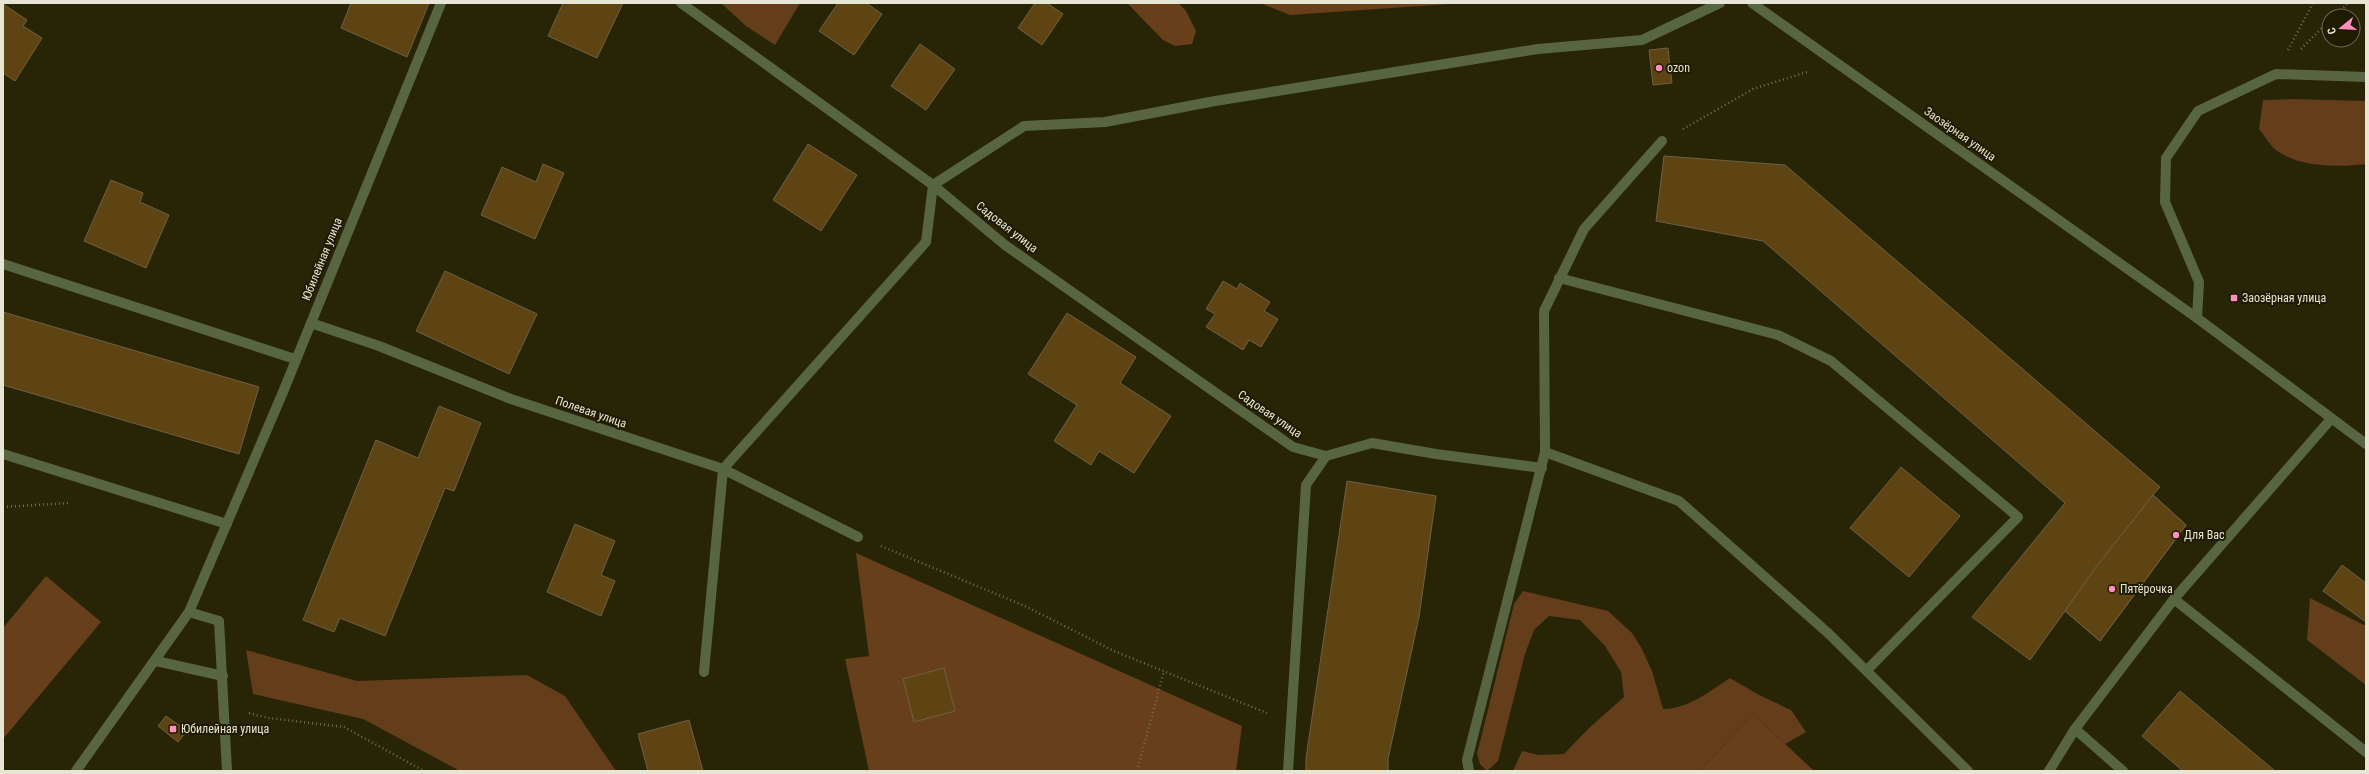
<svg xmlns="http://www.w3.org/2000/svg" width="2369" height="774" viewBox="0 0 2369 774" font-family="'Roboto Condensed',sans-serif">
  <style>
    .green { fill: #673f1b }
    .forest { fill: #643d1a }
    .building { fill: #5d4412; stroke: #706044 }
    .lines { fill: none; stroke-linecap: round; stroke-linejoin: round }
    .path { stroke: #706d54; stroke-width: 2.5; stroke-dasharray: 1 3; stroke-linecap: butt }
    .minor { stroke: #586542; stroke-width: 10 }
    .poi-dot { fill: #fd8ebf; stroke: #1e1b00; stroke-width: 1.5 }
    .labels { text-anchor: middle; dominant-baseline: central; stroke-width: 4; stroke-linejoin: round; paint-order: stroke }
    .poi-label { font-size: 12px; fill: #e7e6d4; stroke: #1e1b00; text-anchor: start }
    .street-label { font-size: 12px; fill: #e7e6d4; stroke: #1e1b00 }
  </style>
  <rect width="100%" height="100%" fill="#282406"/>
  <!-- green -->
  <g class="green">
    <path d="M 1127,3 L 1178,3 L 1186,11 L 1196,31 L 1192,44 L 1175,46 L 1163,40 Z"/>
    <path d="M 1260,3 L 1464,3 L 1290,15 Z"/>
    <path d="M 856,553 L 1242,726 L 1236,771 L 869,771 L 845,659 L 869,656 Z"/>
    <path d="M 46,576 L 101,622 L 3,739 L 3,628 Z"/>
    <path d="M 1753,714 L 1814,771 L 1700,771 Z"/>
  </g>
  <!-- forest -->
  <g class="forest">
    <path d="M 721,3 L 800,3 L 775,45 L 746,26 Z"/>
    <path d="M 2292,99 L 2366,101 L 2366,164 C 2339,167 2303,168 2279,152 C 2271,148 2265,136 2259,129 L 2263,100 Z"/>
    <path d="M 1523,591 L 1608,611 L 1632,633 L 1642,649 L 1652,671 L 1663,709 C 1688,709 1710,691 1730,678 L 1759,695 L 1791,710 L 1806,732 L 1785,744 L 1753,714 L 1700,771 L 1513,771 L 1522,751 L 1538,755 L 1564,754 L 1589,728 L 1624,697 L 1621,672 L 1605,646 L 1580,620 L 1549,616 L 1534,630 L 1525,654 L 1498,761 L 1487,771 L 1480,764 L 1477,754 L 1514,604 Z"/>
    <path d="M 2310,598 L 2366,626 L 2366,685 L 2307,640 Z"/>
    <path d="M 246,650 L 357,681 L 527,675 L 565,696 L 616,771 L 460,771 L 363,719 L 253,694 Z"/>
  </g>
  <!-- building -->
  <g class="building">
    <path d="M 351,3 L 429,3 L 407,57 L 341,28 Z"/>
    <path d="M 563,3 L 623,3 L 597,58 L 548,36 Z"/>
    <path d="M 838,3 L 866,3 L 882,14 L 854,55 L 819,31 Z"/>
    <path d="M 1035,3 L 1047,3 L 1063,14 L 1042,45 L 1018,28 Z"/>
    <path d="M 3,4 L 27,20 L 23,26 L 42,38 L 15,81 L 3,73 Z"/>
    <path d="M 920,44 L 955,69 L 926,110 L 891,86 Z"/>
    <path d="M 1668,48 L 1672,83 L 1653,85 L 1649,50 Z"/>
    <path d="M 808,144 L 857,175 L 821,231 L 773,200 Z"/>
    <path d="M 1664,156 L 1785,165 L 2160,487 L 2153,495 L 2186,525 L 2100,641 L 2065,611 L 2030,660 L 1972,617 L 2065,503 L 1763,241 L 1656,221 Z"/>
    <path d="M 543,164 L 564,173 L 535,239 L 481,215 L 502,167 L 536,182 Z"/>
    <path d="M 111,180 L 143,193 L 140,202 L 169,215 L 146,268 L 84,241 Z"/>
    <path d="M 445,271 L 537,314 L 509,374 L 416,331 Z"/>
    <path d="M 1223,281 L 1237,289 L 1240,283 L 1270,302 L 1264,311 L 1278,319 L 1261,347 L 1249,340 L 1243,350 L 1206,327 L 1215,314 L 1206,309 Z"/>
    <path d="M 3,312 L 259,387 L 239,454 L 3,385 Z"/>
    <path d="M 1067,313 L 1136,357 L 1120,383 L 1171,416 L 1134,473 L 1099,451 L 1091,465 L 1054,441 L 1077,405 L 1028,374 Z"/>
    <path d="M 439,406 L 481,423 L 454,491 L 445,488 L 385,636 L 340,618 L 334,632 L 303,620 L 376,440 L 418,458 Z"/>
    <path d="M 1901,467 L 1960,516 L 1909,577 L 1850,528 Z"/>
    <path d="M 1347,481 L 1436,496 L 1419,617 L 1388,759 L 1388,771 L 1306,771 L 1306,758 Z"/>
    <path d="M 2153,495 L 2186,525 L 2100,641 L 2065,611 L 2096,567 Z"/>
    <path d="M 575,524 L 615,541 L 601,575 L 615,581 L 601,616 L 547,592 Z"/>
    <path d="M 2342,565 L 2366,583 L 2366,622 L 2323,591 Z"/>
    <path d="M 944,668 L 955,711 L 914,722 L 903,679 Z"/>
    <path d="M 2180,691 L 2275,771 L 2183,771 L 2142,736 Z"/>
    <path d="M 166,716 L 187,731 L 178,742 L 158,726 Z"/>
    <path d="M 689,720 L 703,771 L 648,771 L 638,734 Z"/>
  </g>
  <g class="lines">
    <!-- path -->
    <g class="path">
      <path d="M 2335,16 L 2348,3"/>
      <path d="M 2301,49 L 2329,21"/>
      <path d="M 2288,50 L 2313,3"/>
      <path d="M 1683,129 L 1753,89 L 1807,72"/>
      <path d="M 3,507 L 70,503"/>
      <path d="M 881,546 L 1025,606 L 1114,651 L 1267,713"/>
      <path d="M 249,713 L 269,718 L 344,727 L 424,771"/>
      <path d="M 1137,771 L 1164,671"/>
    </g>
    <!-- minor -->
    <g class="minor">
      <path d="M 681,3 L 933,185 L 1005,245 L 1293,447 L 1326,456"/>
      <path d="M 1752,3 L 2197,318 L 2366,444"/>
      <path d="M 1662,141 L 1584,229 L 1544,311 L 1545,452 L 1679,501 L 1828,633 L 1968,771"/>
      <path d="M 3,264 L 295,359"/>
      <path d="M 1559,278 L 1778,335 L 1831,361 L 2018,517 L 1867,670"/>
      <path d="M 2197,318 L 2199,282 L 2165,202 L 2166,158 L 2198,111 L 2276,74 L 2366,77"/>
      <path d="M 311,323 L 379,346 L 511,399 L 723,469 L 858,537"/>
      <path d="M 3,454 L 227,524"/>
      <path d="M 2174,599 L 2366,752"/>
      <path d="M 189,612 L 219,621 L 227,771"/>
      <path d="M 156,661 L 223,676"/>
      <path d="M 704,672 L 723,469 L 926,242 L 933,185 L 1024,126 L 1105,122 L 1215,101 L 1538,49 L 1642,40 L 1720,3"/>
      <path d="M 2075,729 L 2123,771"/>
      <path d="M 76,771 L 189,612 L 283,392 L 441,3"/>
      <path d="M 1288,771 L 1306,485 L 1326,456 L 1372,443 L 1436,454 L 1542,468"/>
      <path d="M 1469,771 L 1467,760 L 1545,452"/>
      <path d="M 2049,771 L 2075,729 L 2174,599 L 2331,419"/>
    </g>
  </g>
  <!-- markers -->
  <g class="poi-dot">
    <circle cx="1659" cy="68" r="4"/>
    <rect x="2230" y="294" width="8" height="8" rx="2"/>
    <circle cx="2176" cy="535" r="4"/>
    <circle cx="2112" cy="589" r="4"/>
    <rect x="169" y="725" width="8" height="8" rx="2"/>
  </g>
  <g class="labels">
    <!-- poi labels -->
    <g class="poi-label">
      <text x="1667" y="68">ozon</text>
      <text x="2242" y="298">Заозёрная улица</text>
      <text x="2184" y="535">Для Вас</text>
      <text x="2120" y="589">Пятёрочка</text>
      <text x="181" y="729">Юбилейная улица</text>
    </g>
    <!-- street labels -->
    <g class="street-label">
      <text transform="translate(1960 134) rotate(35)">Заозёрная улица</text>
      <text transform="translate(1007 227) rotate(38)">Садовая улица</text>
      <text transform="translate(322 259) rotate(-68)">Юбилейная улица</text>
      <text transform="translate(591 412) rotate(19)">Полевая улица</text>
      <text transform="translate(1270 414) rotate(34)">Садовая улица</text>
    </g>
  </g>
  <!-- border -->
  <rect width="2369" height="774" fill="none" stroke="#e7e6d4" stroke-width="8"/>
  <!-- north arrow -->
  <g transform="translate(2341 28) rotate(252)"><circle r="19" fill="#1e1b00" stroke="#6e6c55"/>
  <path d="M0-3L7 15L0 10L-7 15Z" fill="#fd8ebf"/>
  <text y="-6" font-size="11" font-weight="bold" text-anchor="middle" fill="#e7e6d4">С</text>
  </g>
</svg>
